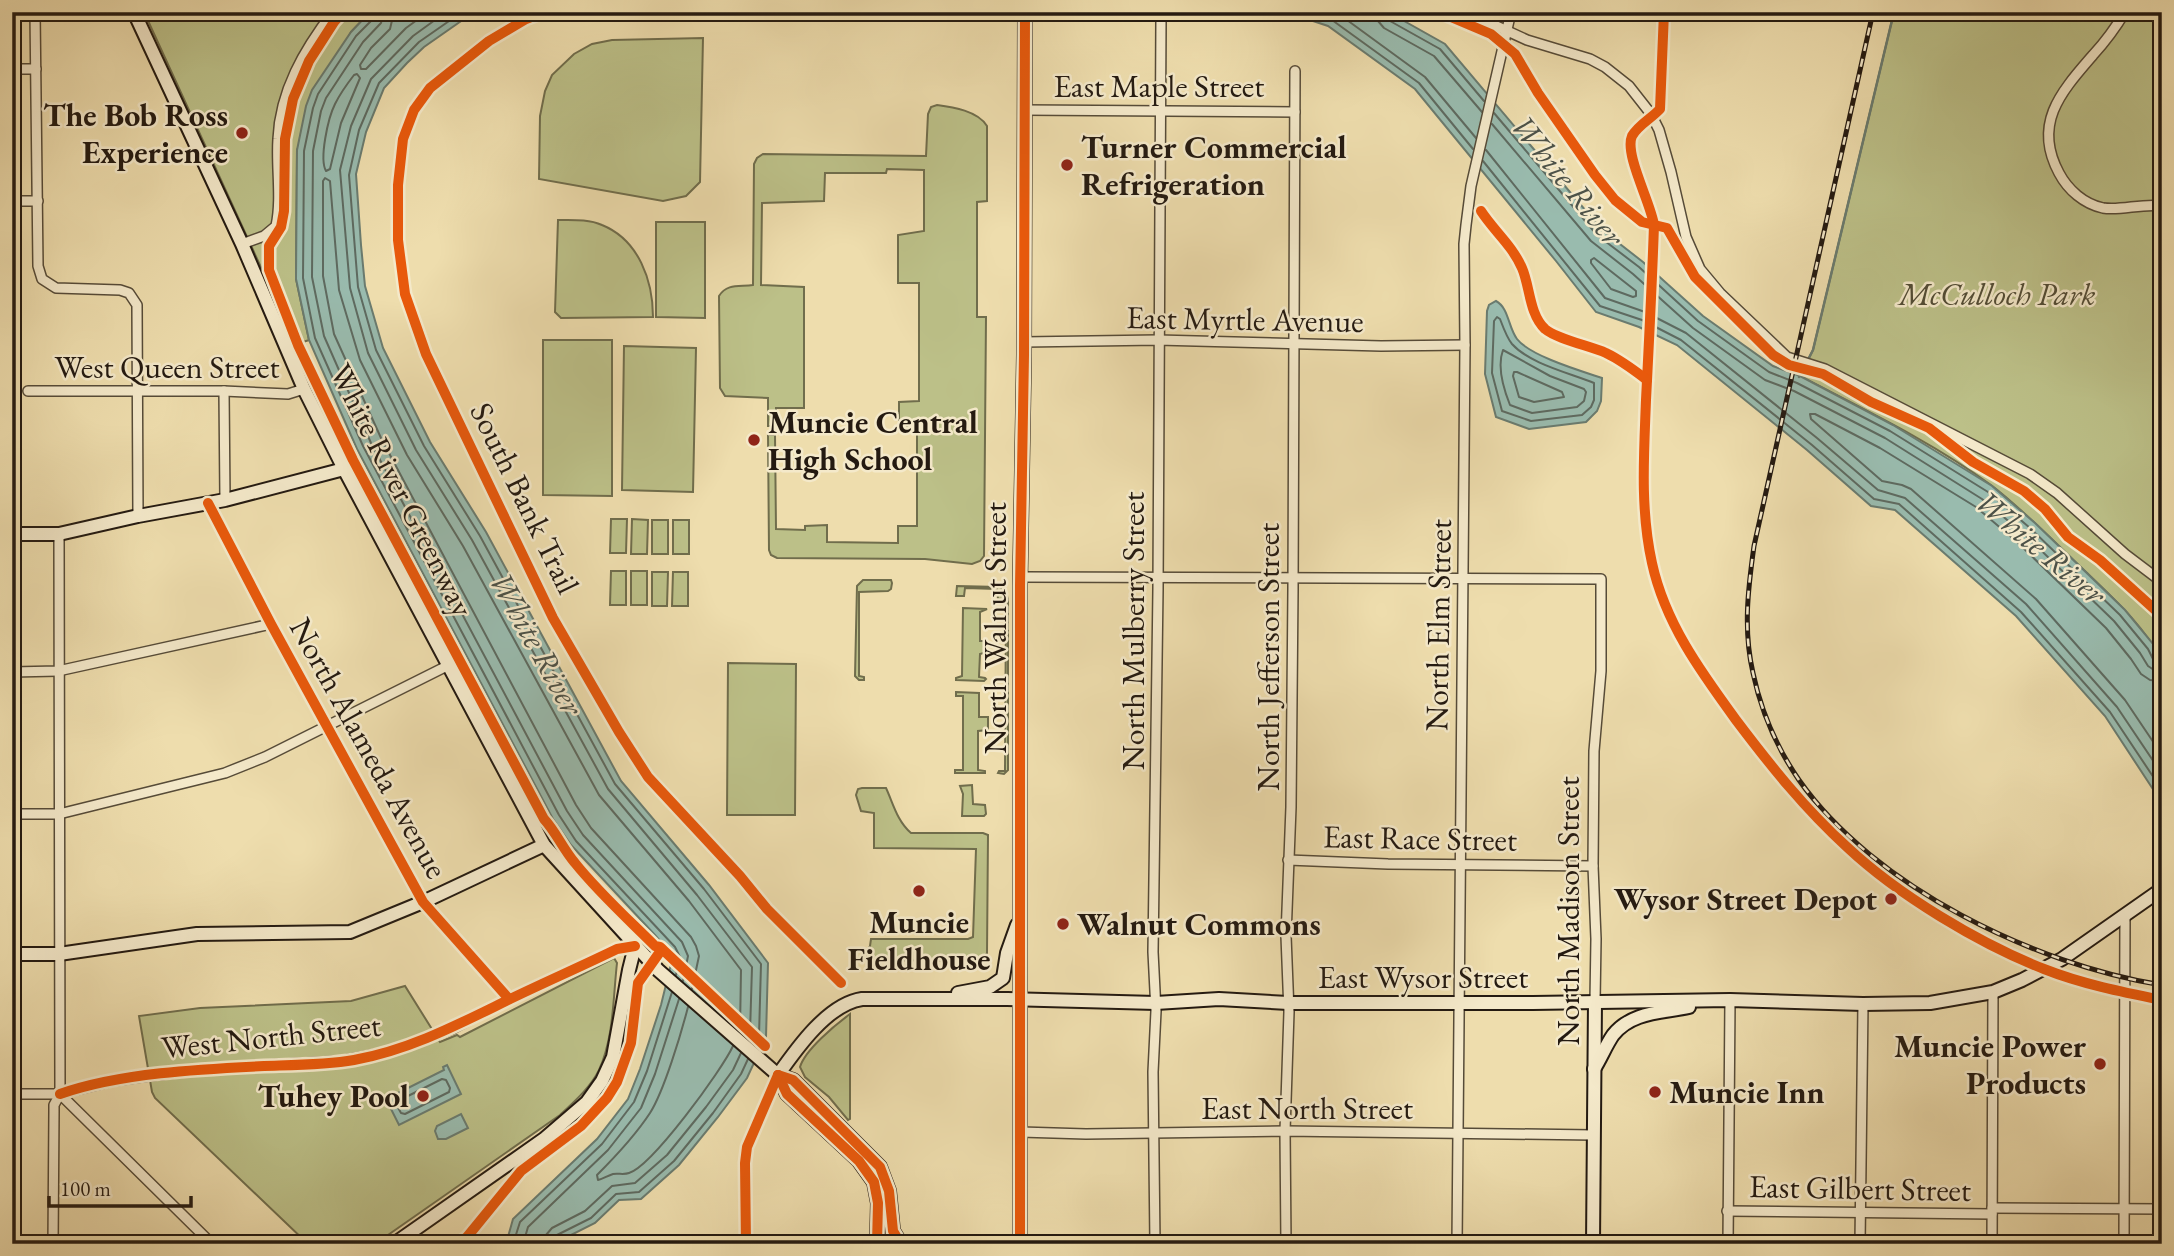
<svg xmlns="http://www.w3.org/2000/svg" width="2174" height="1256" viewBox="0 0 2174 1256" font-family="'EB Garamond',serif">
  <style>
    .green { fill: #bcc088; stroke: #706d4c; stroke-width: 2 }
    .water { fill: #99bbae; stroke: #6a7b6f; stroke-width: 2 }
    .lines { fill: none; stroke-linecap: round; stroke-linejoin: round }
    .shore { stroke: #5e6a60; stroke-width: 2 }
    .stream { stroke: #6a7b6f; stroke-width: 2.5 }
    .street-casing { stroke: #564b38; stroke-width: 12 }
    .secondary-casing { stroke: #241a11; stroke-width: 16 }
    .street { stroke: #f4e9ca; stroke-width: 9 }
    .secondary { stroke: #f4e9ca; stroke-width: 12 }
    .rail-casing { stroke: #241a11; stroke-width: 5 }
    .rail { stroke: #f4e9ca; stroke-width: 2.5; stroke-dasharray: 8; stroke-linecap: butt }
    .cycleway-casing { stroke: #f4e9ca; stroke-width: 15 }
    .cycleway { stroke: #e8590c; stroke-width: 10 }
    .poi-dot { fill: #8f2418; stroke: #f4e9ca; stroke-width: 2.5 }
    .labels { text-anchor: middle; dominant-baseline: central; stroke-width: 5; stroke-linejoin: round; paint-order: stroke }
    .street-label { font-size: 32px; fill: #241a11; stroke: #f4e9ca }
    .poi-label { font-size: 32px; font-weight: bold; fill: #241a11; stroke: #f4e9ca; text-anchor: end }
    .park-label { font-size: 32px; font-style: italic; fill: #524c35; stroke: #f4e9ca }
    .water-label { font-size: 33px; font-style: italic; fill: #4d5248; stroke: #f4e9ca }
  </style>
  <rect width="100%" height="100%" fill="#eeddad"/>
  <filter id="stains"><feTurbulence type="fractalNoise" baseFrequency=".00286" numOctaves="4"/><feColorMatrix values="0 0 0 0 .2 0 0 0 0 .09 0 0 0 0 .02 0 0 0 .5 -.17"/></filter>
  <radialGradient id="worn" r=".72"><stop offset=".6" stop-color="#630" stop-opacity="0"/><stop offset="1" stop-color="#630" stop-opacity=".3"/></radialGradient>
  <!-- green -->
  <g class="green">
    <path d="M 144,12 L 370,12 L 351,32 L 297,150 L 296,279 L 309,340 L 300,343 L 275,298 Z"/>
    <path d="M 1894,12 L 2162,12 L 2162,661 C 2144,626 2114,599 2086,572 C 2055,543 2025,511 1991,485 C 1932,442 1865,410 1800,376 L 1813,350 Z"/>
    <path d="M 703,38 L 700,182 L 686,196 L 663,201 L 539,179 L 540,116 L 545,91 L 552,75 L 574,54 L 592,44 L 612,40 Z"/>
    <path d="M 937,105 C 953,107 978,111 987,126 L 987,201 L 977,202 L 977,317 L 986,317 L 984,556 L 980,561 L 972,564 L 925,559 L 777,558 L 771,555 L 769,550 L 768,435 L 775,435 L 776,529 L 805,530 L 805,526 L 827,525 L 827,542 L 898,543 L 898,526 L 917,526 L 917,426 L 899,426 L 899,402 L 919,401 L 919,283 L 898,283 L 898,235 L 924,231 L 924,170 L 887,169 L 886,173 L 825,173 L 824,201 L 762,203 L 761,285 L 804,287 L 804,408 L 776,408 L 776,426 L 768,426 L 768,398 L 725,396 L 720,388 L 719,296 C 727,283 740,287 753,285 L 754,164 L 757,158 L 763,154 L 926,156 L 928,114 L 931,107 Z"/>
    <path d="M 558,220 C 573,220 589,219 602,225 C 639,240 653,281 653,317 L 561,318 L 555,312 Z"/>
    <path d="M 656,222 L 705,222 L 705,318 L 656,317 Z"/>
    <path d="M 543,340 L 612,340 L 612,496 L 543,495 Z"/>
    <path d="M 624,346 L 696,348 L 693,492 L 622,490 Z"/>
    <path d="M 611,519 L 627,519 L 626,553 L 610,553 Z"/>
    <path d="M 632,519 L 648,520 L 647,554 L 631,554 Z"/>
    <rect x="652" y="520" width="16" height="34"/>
    <rect x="673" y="520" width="16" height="34"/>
    <path d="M 611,571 L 626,571 L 626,605 L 610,605 Z"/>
    <rect x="631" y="571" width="16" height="34"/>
    <path d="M 652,572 L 668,572 L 667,606 L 652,606 Z"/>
    <path d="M 673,572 L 688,572 L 688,606 L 672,606 Z"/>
    <path d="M 863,580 L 891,580 L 892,583 L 891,589 L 888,591 L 859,592 L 859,676 L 864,677 L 864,680 L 859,680 L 855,676 L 857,586 Z"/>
    <path d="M 957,586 L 1000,587 L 1005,591 L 1008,599 L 1008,770 L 1004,774 L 998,773 L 999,771 L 1005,771 L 1006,601 L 998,599 L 997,589 L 965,588 L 964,596 L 956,596 Z"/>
    <path d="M 963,608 L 987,609 L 980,612 L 980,641 L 987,641 L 987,652 L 980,654 L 979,677 L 985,678 L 986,679 L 984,681 L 956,680 L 956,678 L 962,676 Z"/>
    <path d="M 728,663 L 796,664 L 795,815 L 727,815 Z"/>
    <path d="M 956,692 L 979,693 L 979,717 L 988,717 L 988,730 L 978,731 L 978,770 L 985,771 L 985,773 L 955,773 L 955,770 L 963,770 L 963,696 L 956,696 Z"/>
    <path d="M 972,785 L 973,804 L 985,805 L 986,814 L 984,816 L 962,816 L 963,794 L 960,786 Z"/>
    <path d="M 862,788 L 886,788 C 893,803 897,821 911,833 L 983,833 L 988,835 L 987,953 L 981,961 L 869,960 L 865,953 L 870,946 L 871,939 L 968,939 L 973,937 L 976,849 L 874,848 L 874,813 L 861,811 L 856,795 L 858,789 Z"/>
    <path d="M 614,958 L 617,963 C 613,998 614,1037 599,1070 C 591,1087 574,1102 560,1115 L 375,1244 L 308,1244 L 155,1098 L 152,1092 L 139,1016 L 200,1008 L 351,1001 L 405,986 L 440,1042 L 457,1035 L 460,1037 Z"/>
    <path d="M 850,1014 L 850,1119 L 848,1120 L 829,1097 L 805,1077 L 800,1067 C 805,1050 835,1025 850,1014 Z"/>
  </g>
  <!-- water -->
  <g class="water">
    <path d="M 370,12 L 474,12 L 424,47 L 407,63 L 384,88 L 366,132 L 356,174 L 361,245 L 365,286 L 383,348 L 430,442 L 486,532 L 621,781 L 709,885 L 768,963 L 766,1037 L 747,1078 L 718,1117 L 679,1165 L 641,1199 L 619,1200 L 595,1223 L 561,1240 L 559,1244 L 506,1244 L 513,1219 L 597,1139 L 628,1099 L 640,1069 L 661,1005 L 673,956 L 655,935 L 571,845 L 553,819 L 357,449 L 309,340 L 296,279 L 297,150 L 306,106 L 312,90 L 351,32 Z"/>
    <path d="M 1286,12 L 1388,12 L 1445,44 L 1602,230 L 1643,262 L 1703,316 L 1773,366 L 1800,376 L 1893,425 L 1992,486 L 2035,523 L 2125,610 L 2154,645 L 2162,661 L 2162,803 L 2105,716 L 2016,616 L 1895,510 L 1871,506 L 1807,450 L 1677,345 L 1639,327 L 1596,312 L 1556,261 L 1415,89 L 1328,26 Z"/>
    <path d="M 1496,301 C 1509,308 1508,327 1517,339 C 1530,356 1581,371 1602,378 L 1601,401 L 1597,411 L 1586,422 L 1529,429 L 1496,417 L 1485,374 L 1487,311 L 1489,305 Z"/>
    <path d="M 447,1065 L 461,1094 L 399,1125 L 386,1099 L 444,1070 L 443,1067 Z"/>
    <path d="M 461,1114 L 468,1128 L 446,1139 L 438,1139 L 435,1131 L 437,1126 Z"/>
  </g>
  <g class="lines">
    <!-- shore -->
    <g class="shore">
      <path d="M 375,12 L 373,19 L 356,36 L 318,94 L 313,108 L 304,151 L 303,278 L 315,338 L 363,446 L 559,815 L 576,841 L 675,947 L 680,957 L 676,975"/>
      <path d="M 384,12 L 381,23 L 363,42 L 326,98 L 321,111 L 313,151 L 312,277 L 324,336 L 371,443 L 567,811 L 583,835 L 682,942 L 688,956 L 683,981"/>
      <path d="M 394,12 L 390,29 L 371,48 L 360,65 L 361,69 L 366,69 L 406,28 L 428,12"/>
      <path d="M 446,12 L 413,36 L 371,79 L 351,126 L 340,170 L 350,288 L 368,353 L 416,450 L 472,540 L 608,789 L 697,895 L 752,967 L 750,1033 L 748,1038"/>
      <path d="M 462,12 L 419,42 L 379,83 L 359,130 L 349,175 L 358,287 L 376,350 L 424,446 L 480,536 L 615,784 L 704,889 L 761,964 L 759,1036 L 755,1044"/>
      <path d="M 1309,12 L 1332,20 L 1419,83 L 1473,149"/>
      <path d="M 1336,12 L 1425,77 L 1476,138"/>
      <path d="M 1377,12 L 1378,21 L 1384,28 L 1434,56 L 1482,112"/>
      <path d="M 1386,12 L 1386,18 L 1390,21 L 1440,49 L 1484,101"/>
      <path d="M 357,74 L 360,78 L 341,123 L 330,169 L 326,171 C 319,159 328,118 335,104 C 340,94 347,84 354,75 Z"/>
      <path d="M 1494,113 L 1597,235 L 1639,267 L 1698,321 L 1769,372 L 1797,383 L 1890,431 L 1988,492 L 2030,528 L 2120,615 L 2148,649 L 2153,659 L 2162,662"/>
      <path d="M 1492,124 L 1591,241 L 1633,274 L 1693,328 L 1765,380 L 1794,391 L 1885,438 L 1982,499 L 2024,534 L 2114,621 L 2140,653 L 2148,666 L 2154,670 L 2162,671"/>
      <path d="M 1486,150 L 1605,298 L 1645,312 L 1686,333 L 1817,438 L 1878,490 L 1905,498 L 2026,604 L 2117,707 L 2162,774"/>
      <path d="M 1483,161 L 1600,306 L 1642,320 L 1681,340 L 1812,445 L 1874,499 L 1899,504 L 2021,612 L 2110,712 L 2162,790"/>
      <path d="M 1594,258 L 1636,291 L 1636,296 L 1633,297 L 1611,289 L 1591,263 L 1591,260 Z"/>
      <path d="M 1497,317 L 1500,319 C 1503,327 1507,338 1512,344 C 1530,364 1570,373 1594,383 L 1594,400 L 1591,407 L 1582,415 L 1531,421 L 1502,411 L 1492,373 L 1494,321 Z"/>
      <path d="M 1503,350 L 1550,376 L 1584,389 L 1586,392 L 1584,401 L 1577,407 L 1532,413 L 1510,405 C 1504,390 1497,366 1503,350 Z"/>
      <path d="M 1514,372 L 1517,372 L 1562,392 L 1564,397 L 1534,402 L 1519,397 L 1513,376 Z"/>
      <path d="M 2162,681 L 2150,680 L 2141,674 L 2131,659 L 2106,628 L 2017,542 L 1976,507 L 1880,448 L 1815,414 L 1810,414 L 1811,419 L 1882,481 L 1902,485 L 1911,489 L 2036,599 L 2125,700 L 2162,755"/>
      <path d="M 692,989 L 699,956 L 696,946 L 691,937 L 591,828 L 576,805 L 381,438 L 334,334 L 323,276 L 323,181 L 325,178 L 330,181 L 339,290 L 360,360 L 407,455 L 463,546 L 599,795 L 689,901 L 741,970 L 740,1031"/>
      <path d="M 688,1007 C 681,1034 664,1091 650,1113 C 635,1136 616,1156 597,1175 L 598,1180 C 603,1179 607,1176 613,1174 C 618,1173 624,1175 629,1173 C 652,1166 722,1070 733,1046"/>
      <path d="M 442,1079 L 446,1080 L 450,1088 L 449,1092 L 405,1114 L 401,1113 L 396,1104 L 398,1101 Z"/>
      <path d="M 513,1244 L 520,1222 L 602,1144 L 634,1102 L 647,1071 L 672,992"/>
      <path d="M 523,1244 L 528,1227 L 608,1150 L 641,1108 L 655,1074 L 679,999"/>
      <path d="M 545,1244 L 546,1235 L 552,1228 L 585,1211 L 612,1186 L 635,1183 L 667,1155 L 706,1107 L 733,1070 L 741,1053"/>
      <path d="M 554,1244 L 557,1235 L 591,1218 L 616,1194 L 639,1192 L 674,1161 L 713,1113 L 741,1074 L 748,1059"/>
    </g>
    <!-- stream -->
    <path class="stream" d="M 1799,377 L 1813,350 L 1894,12"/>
    <!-- street casing -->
    <g class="street-casing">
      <g id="street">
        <path d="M 35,12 L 38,266 L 42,279 L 56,288 L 120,290 L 129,293 L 137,305 L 138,516"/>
        <path d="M 1466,12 L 1527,40 L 1590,59 L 1605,67 L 1629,86 L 1651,114 L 1659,130 L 1671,172 L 1686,237 L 1700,269 L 1720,293 L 1787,357 L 1825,369 L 2030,474 L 2057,493 L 2125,554 L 2162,582"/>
        <path d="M 2125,12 C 2116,27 2105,42 2093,55 C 2062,91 2032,123 2059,173 C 2068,190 2084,204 2103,208 C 2121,211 2142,203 2162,206"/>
        <path d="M 12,69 L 36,69"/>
        <path d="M 1024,110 L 1295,112"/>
        <path d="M 12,201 L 38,201"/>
        <path d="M 242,244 L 264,236 L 276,226 C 282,198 276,167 278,139 C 280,91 304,50 333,12"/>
        <path d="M 1024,342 L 1158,340 L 1381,346 L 1465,345"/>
        <path d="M 28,391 L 224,391 L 288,394 L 304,389"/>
        <path d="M 224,391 L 225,500"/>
        <path d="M 208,503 L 271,624 L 423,902 L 509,999"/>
        <path d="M 1021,577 L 1601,579 L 1601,671 L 1594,751 L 1593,866 L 1596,939 L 1595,1001"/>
        <path d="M 12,672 L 58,671 L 271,624"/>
        <path d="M 12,814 L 59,814 L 225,773 L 265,757 L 449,665"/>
        <path d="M 1288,860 L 1388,864 L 1593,866"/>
        <path d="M 12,1094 L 60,1094 L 113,1081 L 148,1076 L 217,1068 L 341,1061 L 389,1052 L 454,1028 L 509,999 L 617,949 L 635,946"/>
        <path d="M 60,1094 L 212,1244"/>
        <path d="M 1021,1132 L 1086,1134 L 1285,1131 L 1593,1135"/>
        <path d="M 1992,1208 L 2162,1209"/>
        <path d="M 1727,1211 L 1992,1214"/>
        <path d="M 53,1244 L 54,1111 L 54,1105 L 60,1094 L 59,534"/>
        <path d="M 746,1244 L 745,1163 L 747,1147 L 778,1075"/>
        <path d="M 1155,1244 L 1153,1072 L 1156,1011 L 1153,952 L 1158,589 L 1161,18"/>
        <path d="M 1286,1244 L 1285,1131 L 1289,1012 L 1286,936 L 1291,807 L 1293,589 L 1295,71"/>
        <path d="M 1457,1244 L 1465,345 L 1464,244 L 1466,225 L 1471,186 L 1511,12"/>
        <path d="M 1728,1244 L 1730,1000"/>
        <path d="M 1860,1244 L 1863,1004"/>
        <path d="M 1992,1244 L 1993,992"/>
        <path d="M 2124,1244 L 2125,914"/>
      </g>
    </g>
    <!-- secondary casing -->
    <g class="secondary-casing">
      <g id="secondary">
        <path d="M 134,12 L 242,244 L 304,389 L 344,469 L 544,845 L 658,970 L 778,1075 L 793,1080 L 880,1167 L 889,1191 L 893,1231 L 901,1244"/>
        <path d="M 12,534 L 59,534 L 138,516 L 225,500 L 344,469"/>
        <path d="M 12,954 L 59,954 L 197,934 L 350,932 L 423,902 L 544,845"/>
        <path d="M 958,993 L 990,987 L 1003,978 L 1007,953 L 1017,925"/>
        <path d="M 1594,1069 C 1601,1058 1606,1045 1613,1035 C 1632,1011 1663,1013 1689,1007"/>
        <path d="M 778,1075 C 797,1048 828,1004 862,999 L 1007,999 L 1156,1003 L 1219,999 L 1288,1003 L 1533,1003 L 1730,1000 L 1863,1004 L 1930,1003 L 1993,992 L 2022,980 L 2062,959 L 2162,889"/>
        <path d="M 778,1075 L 787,1094 L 859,1161 L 874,1182 L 878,1203 L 877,1244"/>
        <path d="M 394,1244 L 544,1139 L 587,1102 L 602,1081 L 613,1057 L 629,970 L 635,946"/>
        <path d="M 1020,1244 L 1020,586 L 1024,355 L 1025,12"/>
        <path d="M 1593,1244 L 1595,1001"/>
      </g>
    </g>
    <!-- street -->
    <use href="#street" class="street"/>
    <!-- secondary -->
    <use href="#secondary" class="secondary"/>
    <!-- rail casing -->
    <g class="rail-casing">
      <path id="rail" d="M 1873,12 L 1754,546 C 1748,589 1743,630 1753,673 C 1761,711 1777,748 1799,780 C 1874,887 2036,965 2162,985"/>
    </g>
    <!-- rail -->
    <use href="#rail" class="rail"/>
    <!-- cycleway casing -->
    <g class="cycleway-casing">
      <g id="cycleway">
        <path d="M 343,12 L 334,22 L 309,61 L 293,99 L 285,139 L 284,211 L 281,227 L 269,246 L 269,270 L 298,345 L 353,460 L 544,819 C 556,832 563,849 575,863 C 599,893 628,919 655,946 L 660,947 L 765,1046"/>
        <path d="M 544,12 L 526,19 L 489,41 L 430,88 L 414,110 L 403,139 L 398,185 L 398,240 L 405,294 L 426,354 L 553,618 L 619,732 L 648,777 L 740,876 L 767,909 L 841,983"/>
        <path d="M 1439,12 L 1491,34 L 1515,54 L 1538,93 L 1595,175 L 1615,200 L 1642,222 L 1667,228 L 1695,277 L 1773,355 L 1789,365 L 1823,374 L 1871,402 L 1929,428 L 1973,462 L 2024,491 L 2045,509 L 2068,537 L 2100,560 L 2162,616"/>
        <path d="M 1664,12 L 1660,109 C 1652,118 1638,125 1632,136 C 1624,154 1651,203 1654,225 C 1652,284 1649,342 1646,400 C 1644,454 1640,509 1652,563 C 1665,623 1701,672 1736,720 C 1770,765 1805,809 1847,847 C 1898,895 1980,944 2044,969 C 2082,984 2122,992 2162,1000"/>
        <path d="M 1481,211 C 1494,231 1512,245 1522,268 C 1530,286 1529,314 1545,329 C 1557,339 1590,346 1606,353 C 1621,360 1634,370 1647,380"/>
        <path d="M 208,503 L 271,624 L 423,902 L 509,999"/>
        <path d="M 778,1075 L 793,1080 L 880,1167 L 889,1191 L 893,1231 L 901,1244"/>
        <path d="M 778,1075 L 787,1094 L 859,1161 L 874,1182 L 878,1203 L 877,1244"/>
        <path d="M 60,1094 C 119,1073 201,1069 264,1066 C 294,1065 325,1065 354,1060 C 409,1050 457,1025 506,1001 C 543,983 580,967 617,949 L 635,946"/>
        <path d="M 458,1244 L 467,1237 L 521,1171 L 581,1126 L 607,1098 L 617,1082 L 631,1043 L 638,983 L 662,949"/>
        <path d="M 746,1244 L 745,1163 L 747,1147 L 778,1075"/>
        <path d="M 1020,1244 L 1020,586 L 1024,355 L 1025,12"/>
      </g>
    </g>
    <!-- cycleway -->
    <use href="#cycleway" class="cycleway"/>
  </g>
  <!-- markers -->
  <g class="poi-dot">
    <circle cx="242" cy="133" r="7"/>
    <circle cx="1067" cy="165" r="7"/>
    <circle cx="754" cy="440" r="7"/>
    <circle cx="919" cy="891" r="7"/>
    <circle cx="1891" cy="899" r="7"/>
    <circle cx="1063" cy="924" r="7"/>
    <circle cx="2100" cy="1064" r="7"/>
    <circle cx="1655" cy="1092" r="7"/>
    <circle cx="423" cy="1096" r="7"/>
  </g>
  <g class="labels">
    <!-- street labels -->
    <g class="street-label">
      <text x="1159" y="86">East Maple Street</text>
      <text transform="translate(1245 319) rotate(1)">East Myrtle Avenue</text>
      <text x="167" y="367">West Queen Street</text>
      <text transform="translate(402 490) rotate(63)">White River Greenway</text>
      <text transform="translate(525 498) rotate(64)">South Bank Trail</text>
      <text transform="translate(1438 625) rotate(-89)">North Elm Street</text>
      <text transform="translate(995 628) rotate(-90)">North Walnut Street</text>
      <text transform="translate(1133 631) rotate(-90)">North Mulberry Street</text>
      <text transform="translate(1268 657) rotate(-90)">North Jefferson Street</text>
      <text transform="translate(369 748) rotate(61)">North Alameda Avenue</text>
      <text transform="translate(1420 838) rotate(1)">East Race Street</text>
      <text transform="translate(1568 911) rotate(-90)">North Madison Street</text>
      <text x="1423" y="977">East Wysor Street</text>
      <text transform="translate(271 1036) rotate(-6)">West North Street</text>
      <text x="1307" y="1108">East North Street</text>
      <text transform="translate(1860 1188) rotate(1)">East Gilbert Street</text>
    </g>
    <!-- poi labels -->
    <g class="poi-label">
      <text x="228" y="115">The Bob Ross<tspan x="228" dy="37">Experience</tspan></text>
      <text x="1081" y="147" text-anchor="start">Turner Commercial<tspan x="1081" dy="37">Refrigeration</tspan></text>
      <text x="768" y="422" text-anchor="start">Muncie Central<tspan x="768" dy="37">High School</tspan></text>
      <text x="1877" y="899">Wysor Street Depot</text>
      <text x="919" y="922" text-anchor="middle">Muncie<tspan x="919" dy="37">Fieldhouse</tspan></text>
      <text x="1077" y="924" text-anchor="start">Walnut Commons</text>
      <text x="2086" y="1046">Muncie Power<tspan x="2086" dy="37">Products</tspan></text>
      <text x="1669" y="1092" text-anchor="start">Muncie Inn</text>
      <text x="409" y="1096">Tuhey Pool</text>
    </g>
    <!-- park labels -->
    <g class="park-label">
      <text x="1997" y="294">McCulloch Park</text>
    </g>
    <!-- water labels -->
    <g class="water-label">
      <text transform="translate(1568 180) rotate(51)">White River</text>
      <text transform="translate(2041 547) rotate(40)">White River</text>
      <text transform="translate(537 643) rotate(61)">White River</text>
    </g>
  </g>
  <!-- margin -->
  <rect width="2174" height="1256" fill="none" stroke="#eeddad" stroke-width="42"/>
  <rect x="14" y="14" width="2146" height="1228" fill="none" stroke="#241a11" stroke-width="3.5"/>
  <rect x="21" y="21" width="2132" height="1214" fill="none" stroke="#241a11" stroke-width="2"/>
  <!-- scale -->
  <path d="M49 1196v10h142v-10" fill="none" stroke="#241a11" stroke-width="3.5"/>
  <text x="60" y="1196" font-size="21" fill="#241a11" stroke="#f4e9ca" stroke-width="5" paint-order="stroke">100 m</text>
  <rect width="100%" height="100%" filter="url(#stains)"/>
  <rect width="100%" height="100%" fill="url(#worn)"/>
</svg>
